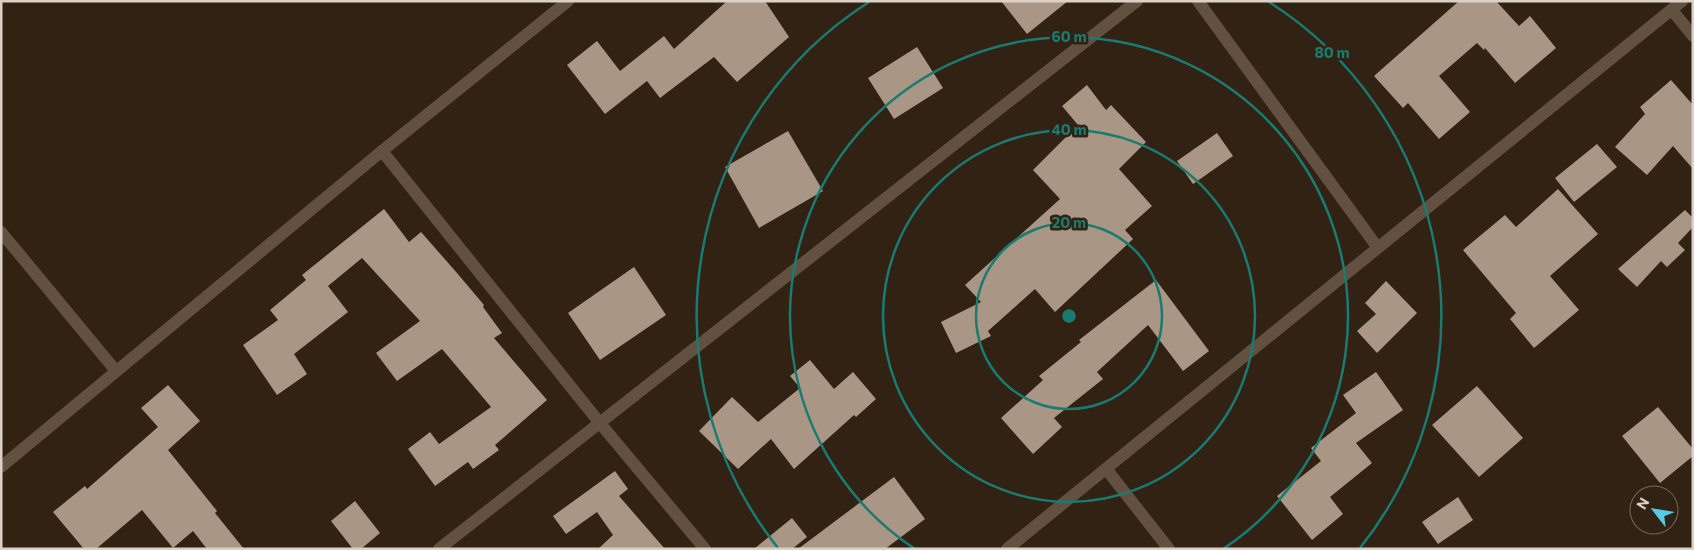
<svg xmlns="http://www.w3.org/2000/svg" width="1694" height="550" viewBox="0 0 1694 550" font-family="Commissioner,sans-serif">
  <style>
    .building { fill: #aa9684 }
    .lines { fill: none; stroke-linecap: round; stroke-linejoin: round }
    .minor { stroke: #625040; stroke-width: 12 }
    .ring { fill: none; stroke: #197b72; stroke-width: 2.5 }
    .centre { fill: #197b72; stroke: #312213; stroke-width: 2.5 }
    .ring-label { font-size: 15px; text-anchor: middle; font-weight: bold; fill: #197b72; stroke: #312213; stroke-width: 5; stroke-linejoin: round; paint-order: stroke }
  </style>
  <rect width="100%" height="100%" fill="#312213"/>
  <!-- building -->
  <g class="building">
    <path d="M 727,1 L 765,1 L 789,37 L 737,82 L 714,57 L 660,98 L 647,81 L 605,114 L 567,65 L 597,41 L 620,71 L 664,36 L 674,49 Z"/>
    <path d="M 1001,1 L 1068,1 L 1027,34 Z"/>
    <path d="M 1459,1 L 1496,1 L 1519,26 L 1530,16 L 1556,48 L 1515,83 L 1485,48 L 1484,50 L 1477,43 L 1439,76 L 1470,112 L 1439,139 L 1408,103 L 1403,108 L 1374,76 Z"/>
    <path d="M 917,47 L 943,88 L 894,119 L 868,78 Z"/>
    <path d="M 1671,80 L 1693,105 L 1693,169 L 1673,146 L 1647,175 L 1615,147 L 1645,114 L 1640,107 Z"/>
    <path d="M 1087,85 L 1106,110 L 1111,105 L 1146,142 L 1119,169 L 1152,206 L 1125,230 L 1133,239 L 1055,312 L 1035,289 L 988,331 L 991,336 L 956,353 L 941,322 L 981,302 L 965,285 L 1060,199 L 1033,170 L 1078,125 L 1062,106 Z"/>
    <path d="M 788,131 L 823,191 L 759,228 L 725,167 Z"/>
    <path d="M 1217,133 L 1233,156 L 1193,184 L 1177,161 Z"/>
    <path d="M 1597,144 L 1617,167 L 1574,202 L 1555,178 Z"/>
    <path d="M 1558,189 L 1598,234 L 1550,276 L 1579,310 L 1534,348 L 1510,319 L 1516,313 L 1463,250 L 1505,215 L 1516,227 Z"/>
    <path d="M 384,209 L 409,242 L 421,232 L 457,273 L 484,305 L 483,307 L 502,333 L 494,338 L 547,400 L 495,445 L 499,450 L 473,469 L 468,462 L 435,486 L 408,449 L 430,432 L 439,444 L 491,407 L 442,349 L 397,381 L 376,353 L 420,321 L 362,258 L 328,286 L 348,312 L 294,354 L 307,374 L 277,395 L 243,345 L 278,320 L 270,310 L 306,280 L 302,275 Z"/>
    <path d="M 1685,210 L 1693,218 L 1693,227 L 1678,243 L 1685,250 L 1667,267 L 1661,261 L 1637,287 L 1618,269 Z"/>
    <path d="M 634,267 L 666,315 L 600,360 L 568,313 Z"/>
    <path d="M 1156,280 L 1209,351 L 1183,371 L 1148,325 L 1097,372 L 1103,379 L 1054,418 L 1062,427 L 1033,454 L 1001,418 L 1043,380 L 1039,376 L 1081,342 L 1079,340 Z"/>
    <path d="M 1386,281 L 1417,313 L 1377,353 L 1357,331 L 1376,314 L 1365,303 Z"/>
    <path d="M 810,360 L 834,389 L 853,372 L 876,399 L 856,417 L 854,415 L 794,469 L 771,439 L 738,469 L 699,431 L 732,397 L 758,422 L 800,388 L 790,376 Z"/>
    <path d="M 1376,372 L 1403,410 L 1356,443 L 1372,463 L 1330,497 L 1343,514 L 1312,540 L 1277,496 L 1321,461 L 1311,448 L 1356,413 L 1343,395 Z"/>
    <path d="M 168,385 L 200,421 L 168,450 L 217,511 L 215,513 L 244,549 L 207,549 L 193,531 L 173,548 L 142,510 L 96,549 L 84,549 L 53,512 L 85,486 L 87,489 L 158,427 L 141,408 Z"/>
    <path d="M 1477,386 L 1523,438 L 1479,477 L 1432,425 Z"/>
    <path d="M 1658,407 L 1693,449 L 1693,456 L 1660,483 L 1622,436 Z"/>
    <path d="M 615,471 L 628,489 L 619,496 L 665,549 L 598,549 L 613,535 L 597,512 L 566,534 L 553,516 Z"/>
    <path d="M 894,477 L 925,519 L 885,549 L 798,549 Z"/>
    <path d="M 1458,497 L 1473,520 L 1438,544 L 1422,522 Z"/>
    <path d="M 355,501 L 380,533 L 361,549 L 353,549 L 331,521 Z"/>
    <path d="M 792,518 L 807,537 L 792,549 L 754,549 Z"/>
  </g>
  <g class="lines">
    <!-- minor -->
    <g class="minor">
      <path d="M 1198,1 L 1378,248"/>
      <path d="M 1672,10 L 1693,36"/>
      <path d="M 382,151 L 599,422 L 705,549"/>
      <path d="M 1,232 L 116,371"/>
      <path d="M 1,467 L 382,151 L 568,1"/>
      <path d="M 1107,470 L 1169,549"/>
      <path d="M 439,549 L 1137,1"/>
      <path d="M 1007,549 L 1682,1"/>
    </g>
  </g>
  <!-- distance rings -->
  <g class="ring">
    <circle cx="1069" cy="316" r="93"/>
    <circle cx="1069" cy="316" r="186"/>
    <path d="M915 549A279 279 0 1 1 1223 549"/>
    <path d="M778 548A372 372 0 0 1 869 2M1269 2A372 372 0 0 1 1360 548"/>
  </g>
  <circle cx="1069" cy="316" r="8" class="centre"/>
  <g class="ring-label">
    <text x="1069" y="42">60 m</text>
    <text x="1332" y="58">80 m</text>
    <text x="1069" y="135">40 m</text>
    <text x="1069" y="228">20 m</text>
  </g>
  <!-- border -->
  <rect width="1694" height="550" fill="none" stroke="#dbd1c7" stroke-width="5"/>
  <!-- north arrow -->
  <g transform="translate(1654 510) rotate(301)"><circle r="24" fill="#312213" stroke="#75685b"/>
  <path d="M0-4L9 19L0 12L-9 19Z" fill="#55cae0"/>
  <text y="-8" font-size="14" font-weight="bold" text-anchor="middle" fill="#dbd1c7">N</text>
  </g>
</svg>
